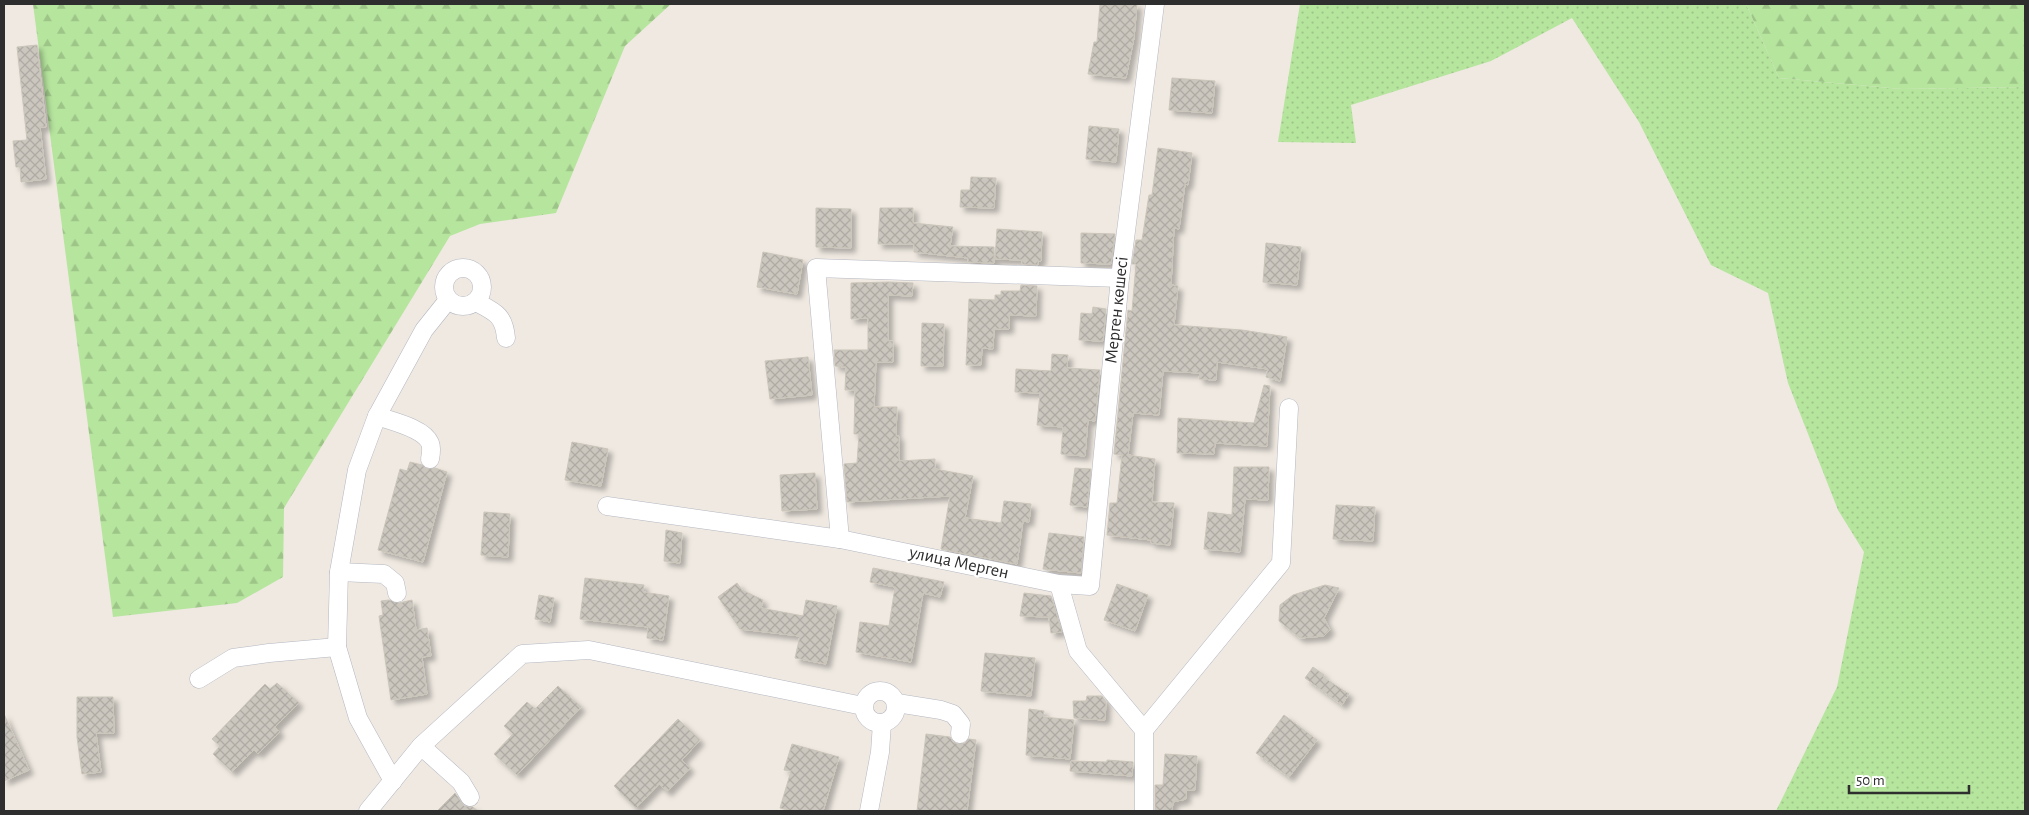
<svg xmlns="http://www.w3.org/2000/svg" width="2029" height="815" viewBox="0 0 2029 815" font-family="'Alegreya Sans',sans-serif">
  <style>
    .grass { fill: url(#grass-dots) }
    .forest { fill: url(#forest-firs) }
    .building { fill: url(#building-cross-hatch); stroke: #cbc5ba; filter: url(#shadow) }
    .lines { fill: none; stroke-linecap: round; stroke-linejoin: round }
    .minor-casing { stroke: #b4b7c1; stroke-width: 19 }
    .minor { stroke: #fff; stroke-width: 18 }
    .labels { text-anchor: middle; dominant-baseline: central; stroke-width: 4.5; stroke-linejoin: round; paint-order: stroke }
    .street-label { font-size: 18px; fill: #2e2e2e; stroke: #fff }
  </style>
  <defs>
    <pattern id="grass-dots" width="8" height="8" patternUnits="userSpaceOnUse" patternTransform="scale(1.25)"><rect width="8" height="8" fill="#b6e59e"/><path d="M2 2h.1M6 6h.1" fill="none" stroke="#9dc588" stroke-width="1.8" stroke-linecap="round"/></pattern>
    <pattern id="forest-firs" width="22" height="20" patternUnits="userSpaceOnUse" patternTransform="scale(1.25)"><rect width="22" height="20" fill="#b6e59e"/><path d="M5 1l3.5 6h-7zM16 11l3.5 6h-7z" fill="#9dc588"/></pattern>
    <pattern id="building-cross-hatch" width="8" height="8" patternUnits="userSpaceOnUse" patternTransform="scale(1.25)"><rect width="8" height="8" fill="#cbc7bf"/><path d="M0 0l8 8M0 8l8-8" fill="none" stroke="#afaba4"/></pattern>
    <filter id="shadow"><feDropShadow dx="4.5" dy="4.5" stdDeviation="2.5" flood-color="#0004"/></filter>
  </defs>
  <rect width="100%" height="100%" fill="#efe9e1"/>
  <!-- grass -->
  <path class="grass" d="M 1300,4 L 1746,4 L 1779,78 L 1902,89 L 2025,87 L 2025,811 L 1776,811 L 1837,687 L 1864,552 L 1838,510 L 1788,383 L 1768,293 L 1711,265 L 1639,122 L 1572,18 L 1491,61 L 1351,105 L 1356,143 L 1278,142 Z"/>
  <!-- forest -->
  <g class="forest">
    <path d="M 33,4 L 671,4 L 625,46 L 556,213 L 480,224 L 450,236 L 284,508 L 283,577 L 237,603 L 113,617 Z"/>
    <path d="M 1746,4 L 2025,4 L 2025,87 L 1902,89 L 1779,78 Z"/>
  </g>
  <!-- building -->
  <g class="building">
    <path d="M 1100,4 L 1137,4 L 1134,38 L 1126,78 L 1088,74 L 1094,42 L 1097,42 Z"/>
    <path d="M 37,45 L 46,127 L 40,127 L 46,179 L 21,182 L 20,167 L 16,167 L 13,141 L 27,140 L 17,47 Z"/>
    <path d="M 1172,78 L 1215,81 L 1212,113 L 1169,110 Z"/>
    <path d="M 1089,126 L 1119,129 L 1116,162 L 1086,159 Z"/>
    <path d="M 1158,148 L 1192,153 L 1188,185 L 1185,184 L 1179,229 L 1174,228 L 1171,285 L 1178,286 L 1174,325 L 1242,330 L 1287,337 L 1280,381 L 1266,377 L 1268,369 L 1217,362 L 1216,380 L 1199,379 L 1200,373 L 1163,371 L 1159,415 L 1133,413 L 1128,455 L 1155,459 L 1152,502 L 1174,503 L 1170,545 L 1151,543 L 1151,540 L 1107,535 L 1110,503 L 1117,503 L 1122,455 L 1114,454 L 1128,310 L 1132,311 L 1136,264 L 1132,264 L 1136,240 L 1142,240 L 1149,195 L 1152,195 Z"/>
    <path d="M 971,177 L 996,178 L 994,208 L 960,207 L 961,190 L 970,190 Z"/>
    <path d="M 816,208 L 851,209 L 851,248 L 816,247 Z"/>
    <path d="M 880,208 L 913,208 L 913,223 L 953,227 L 950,246 L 994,247 L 994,263 L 968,262 L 968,258 L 914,252 L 914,244 L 878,244 Z"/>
    <path d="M 997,229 L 1042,232 L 1041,261 L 1038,261 L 1038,265 L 1022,264 L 1022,260 L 995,259 Z"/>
    <path d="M 1081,233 L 1115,234 L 1111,264 L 1081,263 Z"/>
    <path d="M 1266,243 L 1301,247 L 1297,285 L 1263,282 Z"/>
    <path d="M 763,252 L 803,260 L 797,294 L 757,287 Z"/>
    <path d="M 889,282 L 913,283 L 912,296 L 888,295 L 888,341 L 893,341 L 893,362 L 876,362 L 874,407 L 897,407 L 896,436 L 899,436 L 899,461 L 935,459 L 935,469 L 973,476 L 965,518 L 1001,523 L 1004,501 L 1031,504 L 1029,522 L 1023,521 L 1017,564 L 941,549 L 950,496 L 847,502 L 844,464 L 857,463 L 859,434 L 854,434 L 855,390 L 845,390 L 846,367 L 835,366 L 834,350 L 868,350 L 868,318 L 851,319 L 851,283 Z"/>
    <path d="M 1021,285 L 1037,286 L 1036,316 L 1009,315 L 1009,329 L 994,329 L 993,349 L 982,348 L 981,365 L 966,365 L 969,299 L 995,300 L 995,295 L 1001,295 L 1001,291 L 1020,291 Z"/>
    <path d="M 1093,307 L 1106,309 L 1103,341 L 1079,340 L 1081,313 L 1092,314 Z"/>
    <path d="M 922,323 L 944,324 L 943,366 L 921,366 Z"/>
    <path d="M 1052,354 L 1068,355 L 1067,368 L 1100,370 L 1095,421 L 1088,420 L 1085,456 L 1061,454 L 1063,427 L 1037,425 L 1040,393 L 1015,392 L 1016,369 L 1051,371 Z"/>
    <path d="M 808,357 L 812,395 L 770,399 L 765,361 Z"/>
    <path d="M 1264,385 L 1270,386 L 1267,446 L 1215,443 L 1214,454 L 1177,453 L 1178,418 L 1254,423 Z"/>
    <path d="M 572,442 L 608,449 L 601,486 L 565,480 Z"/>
    <path d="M 410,462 L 422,465 L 428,469 L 435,468 L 447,472 L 423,562 L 378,550 L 400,469 L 407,471 Z"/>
    <path d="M 1234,467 L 1269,467 L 1268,500 L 1245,499 L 1240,552 L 1204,549 L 1208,512 L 1232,515 Z"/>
    <path d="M 1075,468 L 1091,469 L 1087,507 L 1070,505 Z"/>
    <path d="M 815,473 L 817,509 L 782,511 L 780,475 Z"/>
    <path d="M 1336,505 L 1375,507 L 1373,541 L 1333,539 Z"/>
    <path d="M 484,512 L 510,514 L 508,557 L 481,555 Z"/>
    <path d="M 666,530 L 682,533 L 680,563 L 664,561 Z"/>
    <path d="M 1049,533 L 1084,537 L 1081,573 L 1043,569 Z"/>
    <path d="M 873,568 L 944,582 L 940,597 L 923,593 L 911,662 L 856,652 L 860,622 L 889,626 L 895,587 L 870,582 Z"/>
    <path d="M 585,578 L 644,585 L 643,592 L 669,596 L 663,640 L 647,638 L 648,627 L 580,619 Z"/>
    <path d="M 737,583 L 742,590 L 763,600 L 761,608 L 803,616 L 806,600 L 837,606 L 826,664 L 795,658 L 800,636 L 740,629 L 718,597 Z"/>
    <path d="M 1117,584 L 1148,595 L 1135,631 L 1104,620 Z"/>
    <path d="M 1325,585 L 1339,588 L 1324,618 L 1330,630 L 1324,636 L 1300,638 L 1279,621 L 1280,605 L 1293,595 Z"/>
    <path d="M 1024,593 L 1051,596 L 1062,632 L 1051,633 L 1049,617 L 1020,616 Z"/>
    <path d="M 539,595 L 554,598 L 550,622 L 535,619 Z"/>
    <path d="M 389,600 L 399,603 L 412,600 L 416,630 L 427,628 L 431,656 L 422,657 L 427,694 L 391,700 L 379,616 L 383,615 L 381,601 Z"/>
    <path d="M 985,653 L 1035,658 L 1031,696 L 981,691 Z"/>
    <path d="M 1313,667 L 1324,675 L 1323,677 L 1349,694 L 1342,705 L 1305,678 Z"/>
    <path d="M 277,683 L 299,703 L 275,727 L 280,732 L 258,754 L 254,750 L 232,772 L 213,754 L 220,746 L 212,739 L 265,684 L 270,689 Z"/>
    <path d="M 558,686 L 581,707 L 517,775 L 494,754 L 513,734 L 504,726 L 527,702 L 535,709 Z"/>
    <path d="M 1087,696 L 1102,696 L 1106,702 L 1105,720 L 1074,718 L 1073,701 L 1086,701 Z"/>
    <path d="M 77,697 L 113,697 L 114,733 L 96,733 L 101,772 L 82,774 L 77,737 Z"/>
    <path d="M 1029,709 L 1044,711 L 1043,717 L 1074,720 L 1070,759 L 1026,755 Z"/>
    <path d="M 4,714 L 29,770 L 4,781 Z"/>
    <path d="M 1284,715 L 1317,740 L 1289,777 L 1256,753 Z"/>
    <path d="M 678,719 L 700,740 L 682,760 L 690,768 L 667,792 L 659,784 L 636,808 L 614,786 Z"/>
    <path d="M 926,734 L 950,737 L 953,742 L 958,744 L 965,743 L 969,739 L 976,740 L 967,811 L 917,811 Z"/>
    <path d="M 792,744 L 839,757 L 823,811 L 792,811 L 780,808 L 791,771 L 784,770 Z"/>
    <path d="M 1165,754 L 1197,756 L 1195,790 L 1186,790 L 1186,799 L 1173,802 L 1172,811 L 1155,811 L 1155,785 L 1163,785 Z"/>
    <path d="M 1107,760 L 1133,762 L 1132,776 L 1070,771 L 1071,761 L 1107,762 Z"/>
    <path d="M 455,793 L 464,806 L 473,807 L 478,811 L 437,811 Z"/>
  </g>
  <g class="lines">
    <!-- minor casing -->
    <g class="minor-casing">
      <g id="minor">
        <circle cx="463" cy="287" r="19"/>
        <path d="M 476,302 C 495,312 504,315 506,338"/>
        <path d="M 377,416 C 391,421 424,428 430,443 C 432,448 431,454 430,459"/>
        <path d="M 607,506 L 840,539 L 1059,584 L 1090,586 L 1120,278 L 1155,4"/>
        <path d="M 840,539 L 816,268 L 1120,278"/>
        <path d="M 339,572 L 384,574 L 395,583 L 397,593"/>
        <path d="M 1059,584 L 1078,651 L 1144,730 L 1144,811"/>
        <path d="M 199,679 L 233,658 L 269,653 L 337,647"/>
        <circle cx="880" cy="707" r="16"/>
        <path d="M 897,703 L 941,710 L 953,714 L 961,724 L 960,734"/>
        <path d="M 1144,730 L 1281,563 L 1289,408"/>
        <path d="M 421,746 L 522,654 L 589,650 L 863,706"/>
        <path d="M 393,781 L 358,718 L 337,647 L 339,572 L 357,470 L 377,416 L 424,330 L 448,300"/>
        <path d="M 368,811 L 421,746 L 461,782 L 470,797"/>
        <path d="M 869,811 L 880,752 L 882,723"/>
      </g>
    </g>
    <!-- minor -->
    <use href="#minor" class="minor"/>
  </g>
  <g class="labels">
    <!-- street labels -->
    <g class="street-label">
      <text transform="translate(1117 310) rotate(-84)">Мерген көшесі</text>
      <text transform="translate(959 563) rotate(12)">улица Мерген</text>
    </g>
  </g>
  <!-- border -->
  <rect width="2029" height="815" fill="none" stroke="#2e2e2e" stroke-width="10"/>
  <!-- scale -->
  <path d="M1849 785v8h120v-8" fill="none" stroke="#2e2e2e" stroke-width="2.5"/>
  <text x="1856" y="785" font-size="15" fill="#2e2e2e" stroke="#ffffff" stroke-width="4" paint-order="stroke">50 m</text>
</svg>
